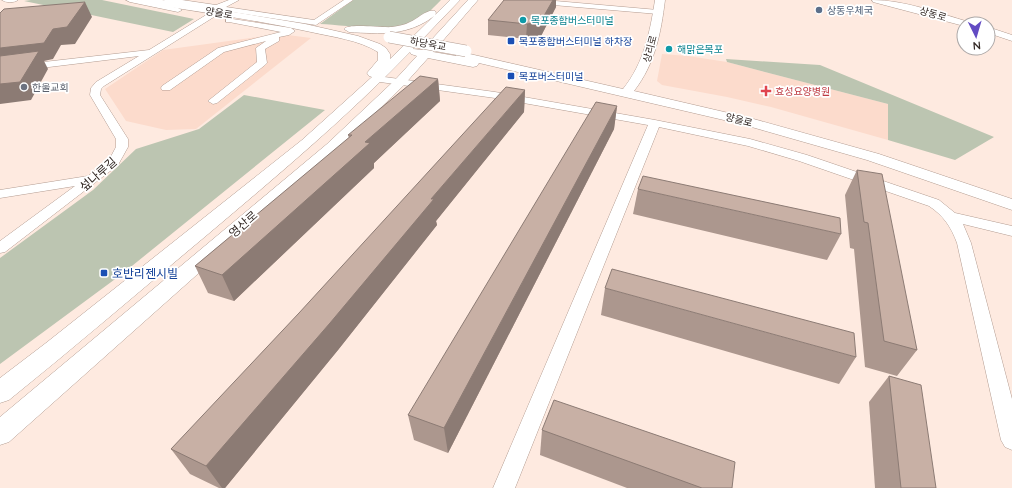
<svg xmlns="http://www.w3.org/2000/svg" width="1012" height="488" viewBox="0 0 1012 488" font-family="Quicksand,'Noto Sans KR',sans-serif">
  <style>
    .built { fill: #fcdbcc }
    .green { fill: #bcc5b1 }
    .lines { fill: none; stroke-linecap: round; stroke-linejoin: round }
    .minor-casing { stroke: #b39c91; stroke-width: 1 }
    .tertiary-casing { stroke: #b39c91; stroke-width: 1 }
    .minor { fill: #fff; fill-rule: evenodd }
    .tertiary { fill: #fff; fill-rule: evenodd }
    .tertiary-bridge-casing { stroke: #b39c91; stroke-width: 12; stroke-linecap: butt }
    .tertiary-bridge { stroke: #fff; stroke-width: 11 }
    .wall { fill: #ac978e }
    .shaded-wall { fill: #8c7b74 }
    .building { fill: #c8b0a5; stroke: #8c7b74 }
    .service-dot { fill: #5c6f8a; stroke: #fff; stroke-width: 1.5 }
    .culture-dot { fill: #0f9aa8; stroke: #fff; stroke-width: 1.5 }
    .transit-dot { fill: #1a4fb4; stroke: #fff; stroke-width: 1.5 }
    .worship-dot { fill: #6b7280; stroke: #fff; stroke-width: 1.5 }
    .health-dot { fill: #e0444e; stroke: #fff; stroke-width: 1.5 }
    .labels { text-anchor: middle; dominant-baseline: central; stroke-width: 3.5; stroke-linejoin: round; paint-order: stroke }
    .far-service-label { font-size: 10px; fill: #4e5e75; stroke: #fff; text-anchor: start }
    .far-street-label { font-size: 10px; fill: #332925; stroke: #fff }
    .far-culture-label { font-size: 10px; fill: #0d838f; stroke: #fff; text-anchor: start }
    .far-transit-label { font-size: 10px; fill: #164399; stroke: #fff; text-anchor: start }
    .far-worship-label { font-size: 10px; fill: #5b616d; stroke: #fff; text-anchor: start }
    .far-health-label { font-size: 10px; fill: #be3a42; stroke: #fff; text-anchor: start }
    .street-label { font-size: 12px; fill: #332925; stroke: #fff }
    .transit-label { font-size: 12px; fill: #164399; stroke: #fff; text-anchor: start }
  </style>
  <rect width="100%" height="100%" fill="#feeae0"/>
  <!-- built -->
  <g class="built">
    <path d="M 280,34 L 311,38 L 196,129 L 166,130 L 126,121 L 105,89 L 163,50 Z"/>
    <path d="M 662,54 L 688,56 L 727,62 L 888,104 L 888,140 L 771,107 L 727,97 L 662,85 L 657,81 Z"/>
  </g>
  <!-- green -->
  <g class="green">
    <path d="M 31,0 L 102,0 L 194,19 L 173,32 L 24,1 Z"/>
    <path d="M 353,0 L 441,0 C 434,7 426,16 418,20 C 395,34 346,25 320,24 Z"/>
    <path d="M 726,59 L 820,65 L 994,137 L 955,160 L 888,140 L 888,104 L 727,62 Z"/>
    <path d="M 244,95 L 325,110 L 122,274 L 0,364 L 0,258 L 93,190 L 136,149 L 199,129 Z"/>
  </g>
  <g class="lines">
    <!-- minor casing -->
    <g class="minor-casing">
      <g id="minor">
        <path d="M 2,0 L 18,0 C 14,3 6,3 2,0 Z"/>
        <path d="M 126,0 L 141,0 L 178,8 L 182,10 L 178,12 L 130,2 Z"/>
        <path d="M 163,0 L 182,0 L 216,5 L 229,0 L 239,0 L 226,7 L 314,20 L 344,0 L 353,0 L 316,25 L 219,10 L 217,15 L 104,86 L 101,89 L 100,95 L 128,139 L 128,147 L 118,165 L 5,252 L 0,253 L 0,241 L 75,186 L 0,198 L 0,190 L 88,176 L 109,160 L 116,147 L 116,139 L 90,95 L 91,88 L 96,82 L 139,56 L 0,73 L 0,67 L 149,50 L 211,12 L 212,9 L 167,2 Z"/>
        <path d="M 514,0 L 544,0 L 658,10 L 662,12 L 658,14 L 518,2 Z"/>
        <path d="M 872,0 C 905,0 938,13 969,22 L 970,24 L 964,24 L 964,26 L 873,2 Z"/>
        <path d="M 226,18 L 291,28 L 295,31 L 289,35 L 279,37 L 279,41 L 265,49 L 267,63 L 265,65 L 217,103 L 213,104 L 208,101 L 257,62 L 256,48 L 266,41 L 224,52 L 170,90 L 162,90 L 161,88 L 162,86 L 218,48 L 281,32 L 229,22 L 226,22 Z"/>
        <path d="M 988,27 L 1012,35 L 1012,41 L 988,33 Z"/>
        <path d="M 377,76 L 495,92 L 655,120 L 750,139 L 807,155 L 939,200 L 955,213 L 1012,226 L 1012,236 L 963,224 L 971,243 L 1012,399 L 1012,450 L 1005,447 L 1001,440 L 957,243 C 951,227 944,216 929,206 L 799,161 L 748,146 L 659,127 L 515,488 L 493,488 L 648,125 L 495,98 L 373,81 L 372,79 Z"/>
      </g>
    </g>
    <!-- tertiary casing -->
    <g class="tertiary-casing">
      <path id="tertiary" d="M 140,0 L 162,0 L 305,24 L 358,36 L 380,44 L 386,48 L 390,54 L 390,59 L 434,16 C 409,36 380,34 349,32 L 344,29 C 348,23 382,28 392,27 C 398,26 405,25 410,22 C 418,19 426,9 435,11 L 436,13 L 435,15 L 450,0 L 460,0 L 413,49 L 422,50 L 468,0 L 478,0 L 433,52 L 456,56 L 457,53 L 461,52 L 623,89 C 644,63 650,32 655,0 L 665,0 C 661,33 655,64 634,91 L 750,118 L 879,154 L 1012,199 L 1012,210 L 867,160 L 741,124 L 479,63 L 477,66 L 473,67 L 428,58 L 403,86 L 337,150 L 9,442 L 0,445 L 0,417 L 327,144 L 395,80 L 417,56 L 411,54 L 410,52 C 346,118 277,176 207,235 C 141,290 76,346 9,400 L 0,403 L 0,378 L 46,343 L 302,140 L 372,77 L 369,76 L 367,73 L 378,60 L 378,52 C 359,40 333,37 311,32 C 256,20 200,12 145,3 Z"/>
    </g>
    <!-- minor -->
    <use href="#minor" class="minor"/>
    <!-- tertiary -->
    <use href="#tertiary" class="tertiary"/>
    <!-- tertiary-bridge casing -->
    <g class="tertiary-bridge-casing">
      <path id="tertiary-bridge" d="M 389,37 L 466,51"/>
    </g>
    <!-- tertiary-bridge -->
    <use href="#tertiary-bridge" class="tertiary-bridge"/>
  </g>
  <!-- wall -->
  <g class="wall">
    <path d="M 556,7 L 541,36 L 526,39 L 488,35 L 488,20 Z"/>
    <path d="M 438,79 L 440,101 L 374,163 L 374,168 L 234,301 L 208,293 L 195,266 L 349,138 L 348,135 Z"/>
    <path d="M 525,90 L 524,112 L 436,221 L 437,225 L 338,350 L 225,488 L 219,488 L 190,474 L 171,449 Z"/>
    <path d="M 617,106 L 614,129 L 448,453 L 414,440 L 408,415 Z"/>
    <path d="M 857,170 L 917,350 L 897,376 L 865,367 L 854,249 L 850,248 L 845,195 Z"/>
    <path d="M 638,189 L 841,234 L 827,260 L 633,214 Z"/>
    <path d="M 605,288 L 856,357 L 839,384 L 601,315 Z"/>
    <path d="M 889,376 L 936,488 L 875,488 L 869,402 Z"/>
    <path d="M 542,430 L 732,488 L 627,488 L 540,455 Z"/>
  </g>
  <!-- shaded-wall -->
  <g class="shaded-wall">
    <path d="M 553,0 L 556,0 L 556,7 L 541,36 L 526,39 L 527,24 Z"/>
    <path d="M 85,2 L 92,17 L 75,44 L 61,45 L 53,59 L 44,61 L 48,69 L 31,100 L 0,104 L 0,48 L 53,29 Z"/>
    <path d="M 438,79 L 440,101 L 374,163 L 374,168 L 234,301 L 222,275 L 365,142 Z"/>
    <path d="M 525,90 L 524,112 L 436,221 L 437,225 L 338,350 L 225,488 L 222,488 L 206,466 L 431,199 Z"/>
    <path d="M 617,106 L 614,129 L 448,453 L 444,428 Z"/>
  </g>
  <!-- building -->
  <g class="building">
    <path d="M 504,0 L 553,0 L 541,21 L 527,24 L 488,20 Z"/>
    <path d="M 85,2 L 67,27 L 53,29 L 44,43 L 0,48 L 0,13 L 4,9 Z"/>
    <path d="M 39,51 L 20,82 L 0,84 L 0,56 Z"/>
    <path d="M 420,76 L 438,79 L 365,142 L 370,143 L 222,275 L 195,266 L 352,135 L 348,135 Z"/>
    <path d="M 506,87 L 525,90 L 431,199 L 434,199 L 330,323 L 206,466 L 171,449 L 299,313 Z"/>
    <path d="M 596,102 L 617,106 L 444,428 L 408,415 Z"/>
    <path d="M 857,170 L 882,174 L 917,350 L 884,341 L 868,223 L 864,222 Z"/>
    <path d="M 643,176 L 840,218 L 841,234 L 638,189 Z"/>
    <path d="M 612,269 L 854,333 L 856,357 L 605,288 Z"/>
    <path d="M 889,376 L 921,385 L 936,488 L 901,488 Z"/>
    <path d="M 554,400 L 735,462 L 732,488 L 702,488 L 542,430 Z"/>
  </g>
  <!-- markers -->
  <circle class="service-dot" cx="819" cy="10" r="4"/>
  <g class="culture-dot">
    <circle cx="523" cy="20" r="4"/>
    <circle cx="669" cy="49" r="4"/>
  </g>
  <g class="transit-dot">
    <rect x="507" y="37" width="8" height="8" rx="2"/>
    <rect x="507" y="72" width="8" height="8" rx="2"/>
    <rect x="100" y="269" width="8" height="8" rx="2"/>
  </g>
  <circle class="worship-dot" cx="24" cy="87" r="4"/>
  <path class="health-dot" d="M764 85h4v4h4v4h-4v4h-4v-4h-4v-4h4z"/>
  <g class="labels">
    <!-- far-service labels -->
    <g class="far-service-label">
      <text x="827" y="10">상동우체국</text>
    </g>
    <!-- far-street labels -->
    <g class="far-street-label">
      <text transform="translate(219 13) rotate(9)">양을로</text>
      <text transform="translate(933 14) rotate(16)">상동로</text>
      <text transform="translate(428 44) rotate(10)">하당육교</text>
      <text transform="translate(650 49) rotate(-75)">상리로</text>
      <text transform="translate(739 120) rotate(14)">양을로</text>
    </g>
    <!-- far-culture labels -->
    <g class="far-culture-label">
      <text x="531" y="20">목포종합버스터미널</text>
      <text x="677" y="49">해맑은목포</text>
    </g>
    <!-- far-transit labels -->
    <g class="far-transit-label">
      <text x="519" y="41">목포종합버스터미널 하차장</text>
      <text x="519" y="76">목포버스터미널</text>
    </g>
    <!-- far-worship labels -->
    <g class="far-worship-label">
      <text x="32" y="87">한울교회</text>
    </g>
    <!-- far-health labels -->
    <g class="far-health-label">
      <text x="775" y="91">효성요양병원</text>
    </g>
    <!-- street labels -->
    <g class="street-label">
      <text transform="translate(98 174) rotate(-41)">섶나루길</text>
      <text transform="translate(243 224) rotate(-41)">영산로</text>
    </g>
    <!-- transit labels -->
    <g class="transit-label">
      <text x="112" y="273">호반리젠시빌</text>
    </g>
  </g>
  <!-- north arrow -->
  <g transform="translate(976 36) rotate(175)"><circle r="19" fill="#ffffff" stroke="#ada9a8"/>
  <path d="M0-3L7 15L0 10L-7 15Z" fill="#624bc3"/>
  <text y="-6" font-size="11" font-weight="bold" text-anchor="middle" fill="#332925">N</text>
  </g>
</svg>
